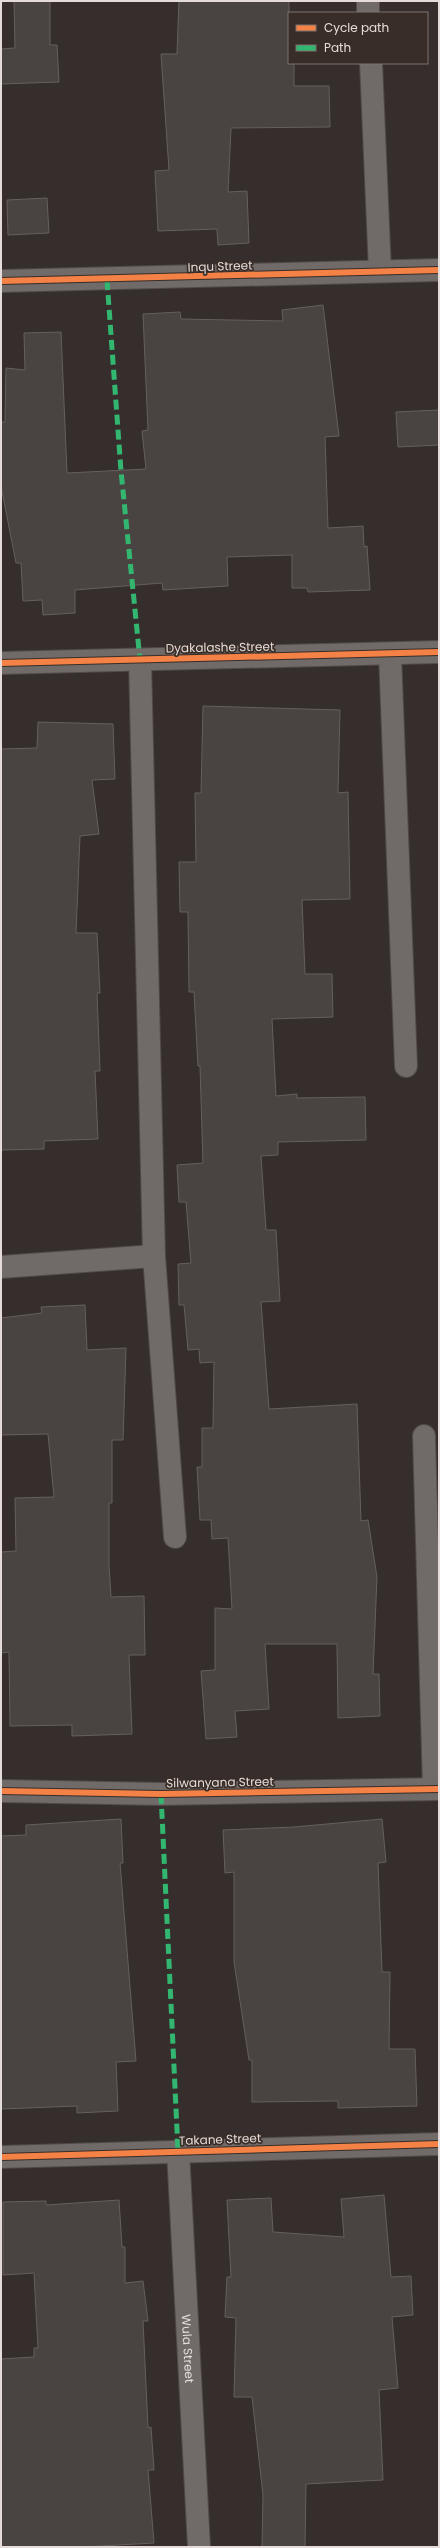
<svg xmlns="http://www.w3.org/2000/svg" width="440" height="2548" viewBox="0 0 440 2548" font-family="Poppins,sans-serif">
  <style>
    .building { fill: #494341; stroke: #655f5d }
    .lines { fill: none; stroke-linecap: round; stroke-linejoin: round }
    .lane-casing { stroke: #514a49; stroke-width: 24 }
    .street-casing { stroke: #514a49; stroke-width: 24 }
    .lane { stroke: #706a68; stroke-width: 22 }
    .street { stroke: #706a68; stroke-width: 22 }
    .quiet { stroke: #33b770; stroke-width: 5; stroke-dasharray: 10 5; stroke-linecap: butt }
    .cycleway-casing { stroke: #392d28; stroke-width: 8 }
    .cycleway { stroke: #f48246; stroke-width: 6 }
    .labels { text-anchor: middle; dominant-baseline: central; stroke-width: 3.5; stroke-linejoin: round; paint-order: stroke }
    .street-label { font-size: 12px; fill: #e5dcd9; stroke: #392d28 }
  </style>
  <rect width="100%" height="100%" fill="#352e2c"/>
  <!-- building -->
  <g class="building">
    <path d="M 14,1 L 50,1 L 50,45 L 57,45 L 59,82 L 1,84 L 1,49 L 15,48 Z"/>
    <path d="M 179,1 L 289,1 L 289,63 L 294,63 L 294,86 L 329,86 L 330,127 L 231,128 L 228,192 L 247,191 L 249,243 L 218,245 L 217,229 L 158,231 L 155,171 L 169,170 L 161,54 L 177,54 Z"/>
    <path d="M 47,198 L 49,233 L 8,235 L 7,200 Z"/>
    <path d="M 323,305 L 339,436 L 325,437 L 328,528 L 363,526 L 364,547 L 367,546 L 370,590 L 308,592 L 307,588 L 292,588 L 292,555 L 227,557 L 228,586 L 163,590 L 162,583 L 75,590 L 75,613 L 43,615 L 42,600 L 23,601 L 21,563 L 16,563 L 1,486 L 1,422 L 5,422 L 6,368 L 25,370 L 24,333 L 61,332 L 67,473 L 146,469 L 142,431 L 148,430 L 143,314 L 180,312 L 181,319 L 283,321 L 282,310 Z"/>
    <path d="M 439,410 L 439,445 L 398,447 L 396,412 Z"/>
    <path d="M 203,706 L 340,710 L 338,793 L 348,792 L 350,899 L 302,900 L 305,974 L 332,974 L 333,1017 L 272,1019 L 276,1096 L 297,1094 L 297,1098 L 365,1097 L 366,1140 L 278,1142 L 278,1155 L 261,1156 L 266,1230 L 276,1230 L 280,1301 L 261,1302 L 269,1409 L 357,1404 L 361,1521 L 368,1520 L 377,1577 L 373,1674 L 379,1674 L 380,1716 L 338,1718 L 337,1644 L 265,1644 L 269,1709 L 235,1711 L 237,1737 L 206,1739 L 201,1671 L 215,1670 L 215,1608 L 232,1609 L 228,1538 L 212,1539 L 211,1520 L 200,1520 L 197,1467 L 202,1467 L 202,1428 L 213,1428 L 214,1362 L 200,1363 L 199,1349 L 188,1350 L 184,1305 L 179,1305 L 178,1264 L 191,1263 L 186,1202 L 179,1202 L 177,1165 L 203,1163 L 200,1066 L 198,1066 L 194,992 L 189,992 L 188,912 L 180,912 L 179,862 L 196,862 L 195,793 L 201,793 Z"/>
    <path d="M 38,722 L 113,724 L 115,779 L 92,780 L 99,834 L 80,836 L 76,933 L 97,933 L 100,993 L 97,993 L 100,1071 L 95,1071 L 98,1139 L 44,1141 L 44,1149 L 1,1150 L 1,749 L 37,748 Z"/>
    <path d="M 85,1305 L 87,1350 L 126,1348 L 123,1440 L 112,1440 L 112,1503 L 109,1503 L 109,1565 L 111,1597 L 144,1596 L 145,1655 L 129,1655 L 132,1734 L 72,1736 L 72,1725 L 10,1726 L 9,1652 L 1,1653 L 1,1552 L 16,1551 L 15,1498 L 54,1497 L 48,1434 L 1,1435 L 1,1318 L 42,1313 L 41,1307 Z"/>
    <path d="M 121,1819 L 123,1863 L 120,1863 L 136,2061 L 116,2062 L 118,2111 L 77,2113 L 77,2106 L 1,2109 L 1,1836 L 26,1835 L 26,1825 Z"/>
    <path d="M 382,1819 L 386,1862 L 378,1863 L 382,1972 L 390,1972 L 389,2049 L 415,2049 L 417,2106 L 338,2108 L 338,2101 L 252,2102 L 252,2060 L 249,2060 L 234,1962 L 234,1872 L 225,1873 L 223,1830 L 294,1827 Z"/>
    <path d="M 384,2195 L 391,2277 L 411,2276 L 413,2315 L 392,2317 L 398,2388 L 379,2390 L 383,2480 L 306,2484 L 305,2547 L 262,2547 L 263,2495 L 252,2397 L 234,2397 L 236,2318 L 225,2317 L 227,2277 L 231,2277 L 227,2200 L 271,2198 L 273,2232 L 344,2237 L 341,2199 Z"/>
    <path d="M 119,2200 L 122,2247 L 125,2247 L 125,2283 L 143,2281 L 148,2321 L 143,2321 L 148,2428 L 151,2427 L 154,2470 L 148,2470 L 154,2543 L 82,2547 L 1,2547 L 1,2359 L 34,2357 L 34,2348 L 38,2348 L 34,2273 L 3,2275 L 3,2202 L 46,2201 L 46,2205 Z"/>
  </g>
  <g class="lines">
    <!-- lane casing -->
    <g class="lane-casing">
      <g id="lane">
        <path d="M 368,1 L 368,13"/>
        <path d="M 371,63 L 380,271"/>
        <path d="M 390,654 L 406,1066"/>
        <path d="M 140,660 L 154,1256 L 175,1537"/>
        <path d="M 1,1267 L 154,1256"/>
        <path d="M 424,1436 L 434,1789"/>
      </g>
    </g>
    <!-- street casing -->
    <g class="street-casing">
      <g id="street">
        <path d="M 1,281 L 439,270"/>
        <path d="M 1,663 L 439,652"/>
        <path d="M 1,1791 L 161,1794 L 439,1789"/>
        <path id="s1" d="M 178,2151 L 199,2547"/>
        <path d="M 1,2157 L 439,2144"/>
      </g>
    </g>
    <!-- lane -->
    <use href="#lane" class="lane"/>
    <!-- street -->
    <use href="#street" class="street"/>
    <!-- quiet -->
    <g class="quiet">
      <path d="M 107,280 L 121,471 L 140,660"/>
      <path d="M 161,1794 L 178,2151"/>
    </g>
    <!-- cycleway casing -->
    <g class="cycleway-casing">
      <g id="cycleway">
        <path d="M 1,281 L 439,270"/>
        <path d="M 1,663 L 439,652"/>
        <path d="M 1,1791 L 161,1794 L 439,1789"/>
        <path d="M 1,2157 L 439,2144"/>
      </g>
    </g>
    <!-- cycleway -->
    <use href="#cycleway" class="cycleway"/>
  </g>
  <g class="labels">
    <!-- street labels -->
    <g class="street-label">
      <text transform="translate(220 266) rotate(-2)">Inqu Street</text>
      <text transform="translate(220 647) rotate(-1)">Dyakalashe Street</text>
      <text transform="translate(220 1782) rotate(-1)">Silwanyana Street</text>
      <text transform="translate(220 2139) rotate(-2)">Takane Street</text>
      <text stroke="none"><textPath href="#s1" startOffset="198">Wula Street</textPath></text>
    </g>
  </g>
  <!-- border -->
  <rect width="440" height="2548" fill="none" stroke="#e5dcd9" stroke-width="4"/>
  <!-- legend -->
  <rect x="288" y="12" width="140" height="52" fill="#392d28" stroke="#7e736f"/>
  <rect x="296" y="25" width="20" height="6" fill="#f48246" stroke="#7e736f"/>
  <text x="324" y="32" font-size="12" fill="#e5dcd9">Cycle path</text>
  <rect x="296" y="45" width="20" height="6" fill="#33b770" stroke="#7e736f"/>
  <text x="324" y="52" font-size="12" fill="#e5dcd9">Path</text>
</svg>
